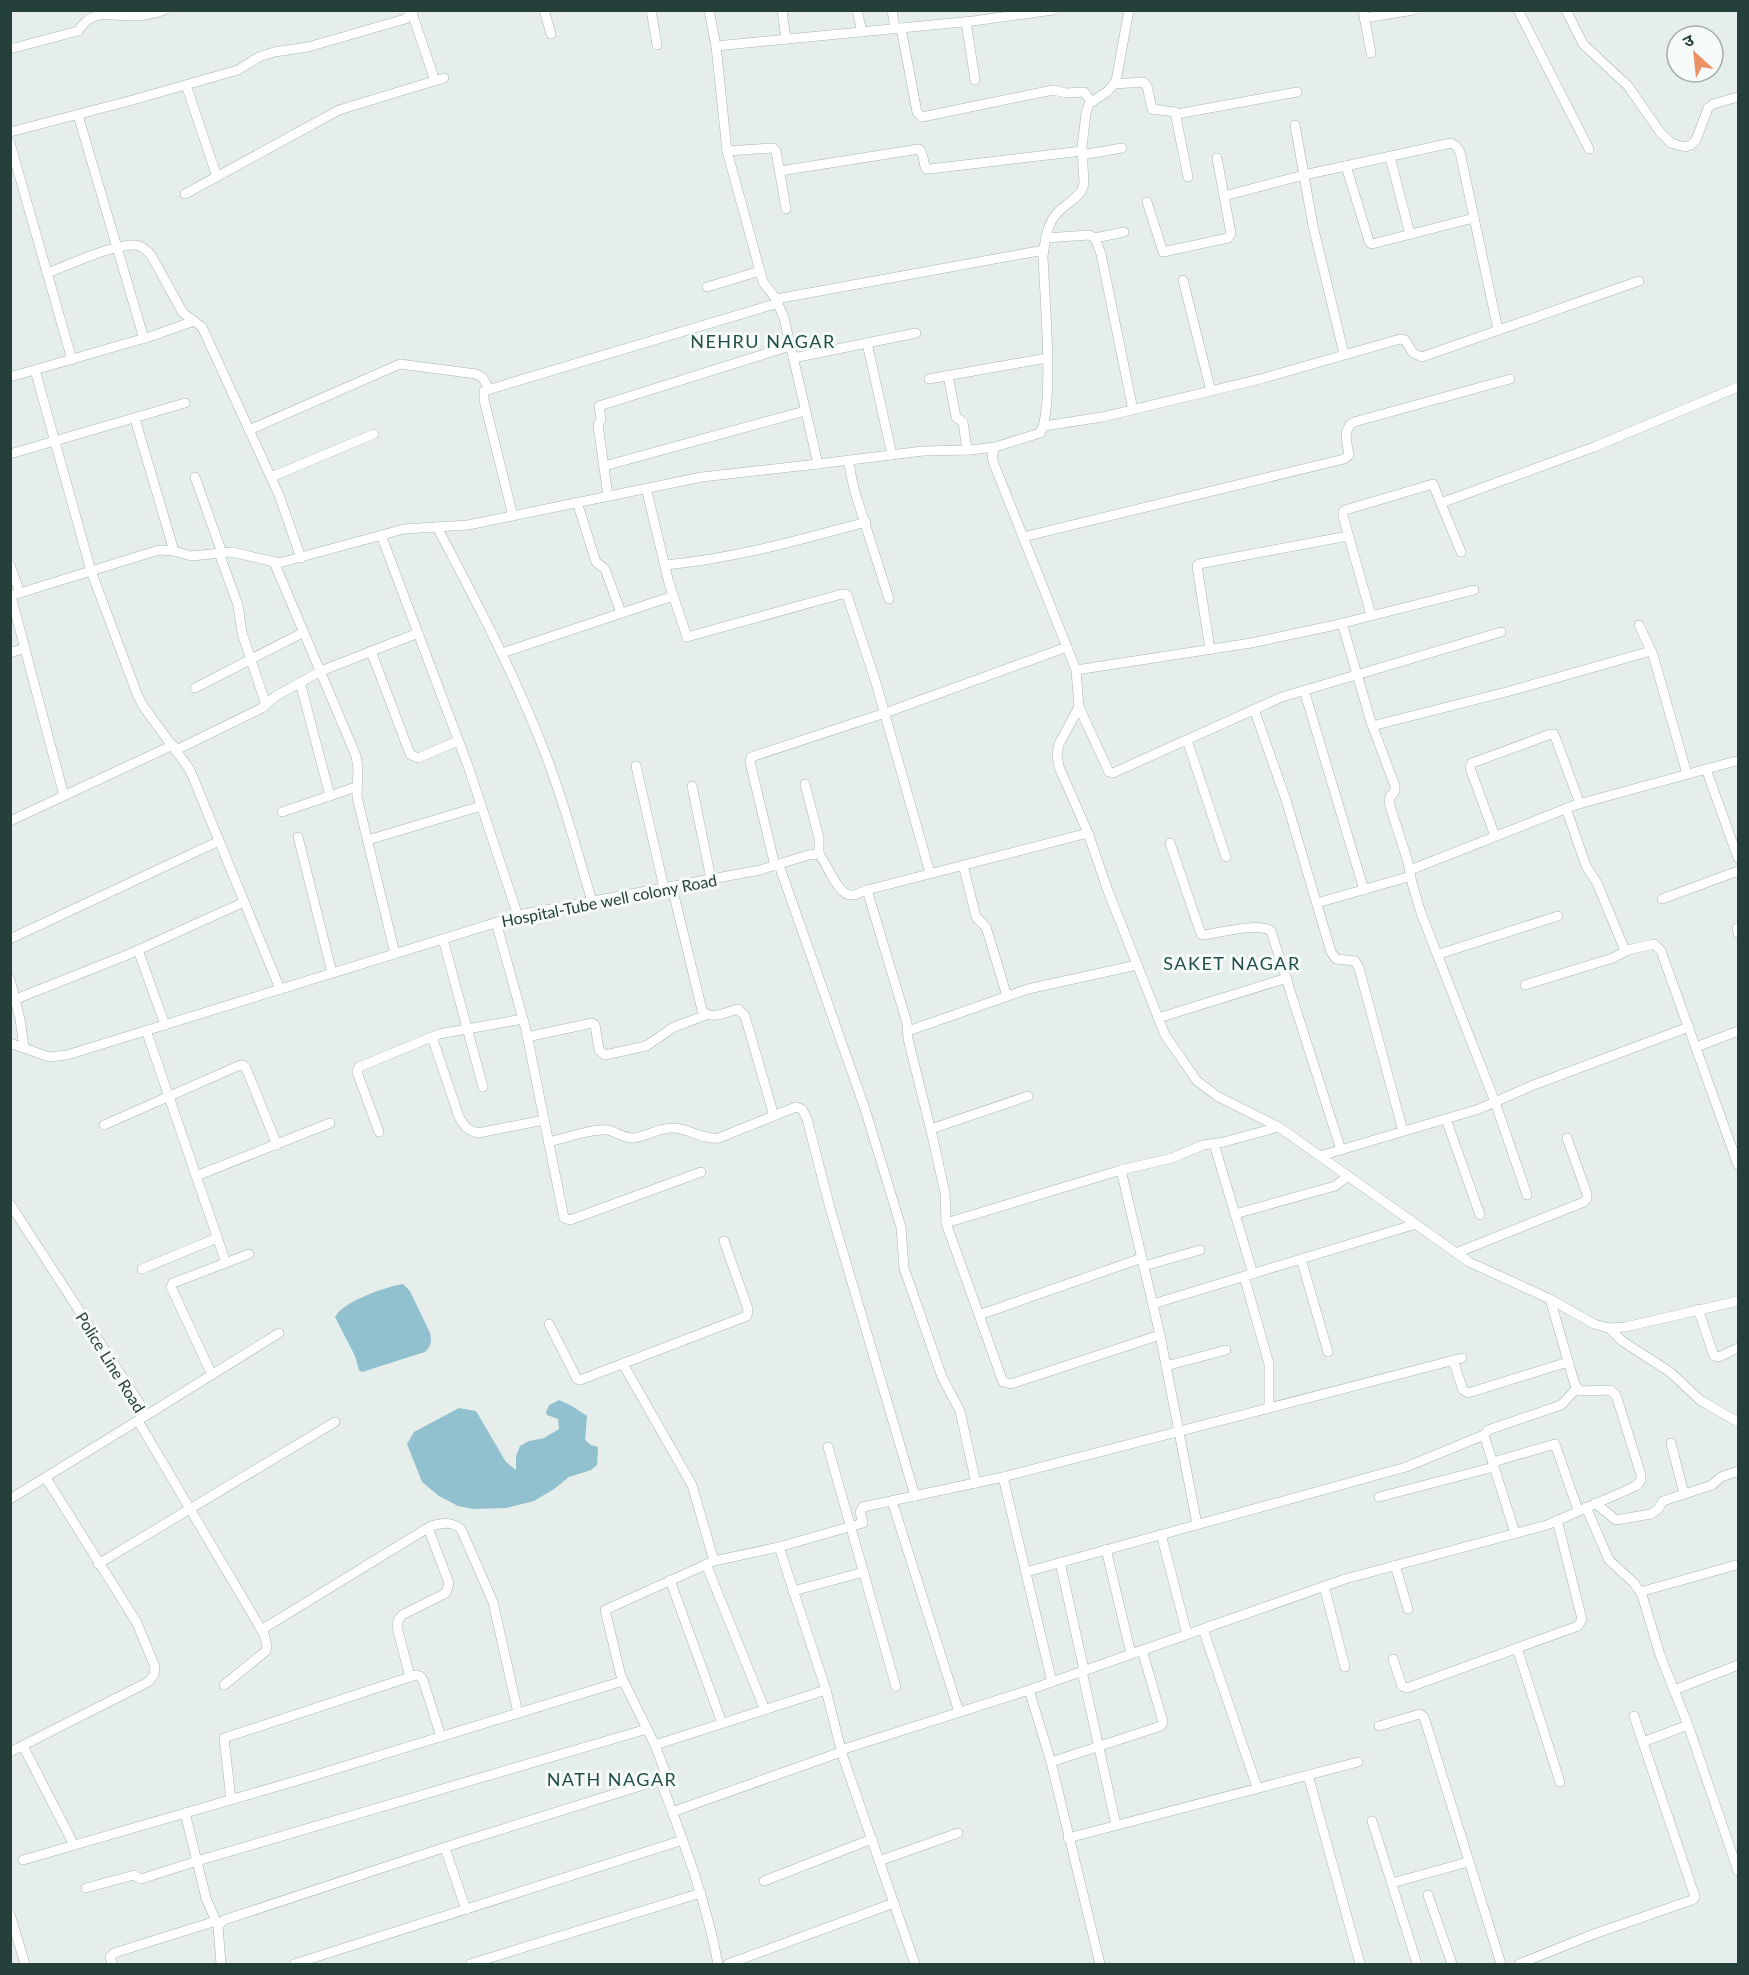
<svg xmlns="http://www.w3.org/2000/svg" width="1749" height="1975" viewBox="0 0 1749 1975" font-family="Lato,'Noto Sans Devanagari',sans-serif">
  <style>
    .water { fill: #91c0cf }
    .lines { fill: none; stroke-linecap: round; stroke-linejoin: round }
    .minor-casing { stroke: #a8b6b2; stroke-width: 10 }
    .minor { stroke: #fff; stroke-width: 9 }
    .labels { text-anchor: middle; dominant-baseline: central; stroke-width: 6; stroke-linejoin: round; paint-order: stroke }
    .street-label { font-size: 16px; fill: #253f3a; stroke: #f6faf8 }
    .neighbourhood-label { font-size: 18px; letter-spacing: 1.5px; fill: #225049; stroke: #f6faf8 }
  </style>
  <rect width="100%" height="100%" fill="#e6eeeb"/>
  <!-- water -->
  <g class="water">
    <path d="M 403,1284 L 410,1291 L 430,1333 C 432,1342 431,1346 425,1352 L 362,1372 L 359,1370 L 355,1356 L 335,1317 C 344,1301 385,1287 403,1284 Z"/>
    <path d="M 559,1400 L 572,1406 L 587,1416 L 585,1440 L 591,1445 L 598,1447 L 597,1465 L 591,1470 L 569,1477 L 554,1489 L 534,1501 L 506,1508 L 473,1509 L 458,1506 L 439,1496 L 422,1482 L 407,1444 L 414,1432 L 459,1408 L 476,1411 L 506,1462 L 516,1470 L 516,1456 L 520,1446 L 529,1441 L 544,1438 L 559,1429 L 558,1419 L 547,1415 L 546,1412 L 549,1405 Z"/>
  </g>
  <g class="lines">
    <!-- minor casing -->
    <g class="minor-casing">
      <g id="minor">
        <path d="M 544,10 L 551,34"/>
        <path d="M 651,10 L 657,45"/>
        <path d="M 709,10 L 716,46 L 727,151 L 763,282 L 776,299 L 784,318 L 818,464 L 923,451 L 970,450 L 995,447"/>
        <path d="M 782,10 L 786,39"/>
        <path d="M 857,10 L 862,32"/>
        <path d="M 892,10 L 895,28"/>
        <path d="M 1129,10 L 1116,81 L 1108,91 L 1089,104 L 1086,113 L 1082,147 L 1084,184 L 1082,190 C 1076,199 1068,203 1060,210 C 1047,222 1045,239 1043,256 C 1044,290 1055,409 1040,433 L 995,447 L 992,456 L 994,464 L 1076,670 L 1079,707 L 1059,744 L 1057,755 L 1059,767 L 1088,833 L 1108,891 L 1165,1035 L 1197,1081 L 1217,1096 L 1279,1127 L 1469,1262 L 1550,1299 L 1594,1324 L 1609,1328 L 1625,1327 L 1738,1301"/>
        <path d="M 1363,10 L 1371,53"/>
        <path d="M 1518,10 L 1589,149"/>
        <path d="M 1566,10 L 1583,44 L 1628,86 L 1660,132 L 1671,143 L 1685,147 L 1691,145 L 1696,140 L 1708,108 L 1713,104 L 1738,97"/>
        <path d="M 412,13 L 435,81"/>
        <path d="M 1364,18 L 1414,10"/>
        <path d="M 966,22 L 975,80"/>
        <path d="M 901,28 L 917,112 L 922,117 L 1053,90 L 1066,93 L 1084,92 L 1092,102"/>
        <path d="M 716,46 L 973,21 L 1053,10"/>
        <path d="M 10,49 L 78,31 C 93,8 108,16 130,16 C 141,16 154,14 164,10"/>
        <path d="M 1115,84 L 1143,82 L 1147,86 L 1152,109 L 1175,112 L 1188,177"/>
        <path d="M 186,85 L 217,177"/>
        <path d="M 1177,114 L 1297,92"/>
        <path d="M 78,115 L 144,339"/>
        <path d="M 1295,125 L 1313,226 L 1344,354"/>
        <path d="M 10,132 L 129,101 L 238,70 L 259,57 L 274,52 L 308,47 L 405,19 L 413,10"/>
        <path d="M 10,143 L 72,360"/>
        <path d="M 727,151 L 773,148 L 776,151 L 786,209"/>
        <path d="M 1082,155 L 1122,148"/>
        <path d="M 1390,157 L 1410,234"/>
        <path d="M 1346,166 L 1369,241 L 1372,244 L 1474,218"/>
        <path d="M 780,171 L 919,149 C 924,154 923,163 926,169 L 930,169 L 1082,151"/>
        <path d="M 185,194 L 339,110 L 444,78"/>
        <path d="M 1224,196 L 1304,175 L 1451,143 L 1456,146 L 1460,152 L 1498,330"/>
        <path d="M 1147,202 L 1163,252 L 1228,238 L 1231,234 L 1217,158"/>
        <path d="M 1045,238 L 1089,235 L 1095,238 L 1101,254 L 1133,410"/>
        <path d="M 1095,238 L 1124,232"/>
        <path d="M 47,273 C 69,265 113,244 135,245 C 143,246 146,250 151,255 L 183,313 L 202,327 L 279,495 L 301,558"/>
        <path d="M 1183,280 L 1211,391"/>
        <path d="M 707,287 L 760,271"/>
        <path d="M 776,299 L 1044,250"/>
        <path d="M 867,343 L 892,455"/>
        <path d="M 793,358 L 916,333"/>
        <path d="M 35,370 L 91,571 L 137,694 L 143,706 L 190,770 L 280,989"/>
        <path d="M 948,375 L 956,417 L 963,422 L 967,450"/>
        <path d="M 10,377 L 152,336 L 194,321"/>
        <path d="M 929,379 L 1047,358"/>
        <path d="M 135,419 L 174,551"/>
        <path d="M 1044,426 L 1102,417 L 1264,378 L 1400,339 L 1405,340 L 1413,353 L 1422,357 L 1639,281"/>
        <path d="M 249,430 L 400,364 L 476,374 L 482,377 L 489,389"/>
        <path d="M 10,454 L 185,403"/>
        <path d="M 848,460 L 854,489 L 889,599"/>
        <path d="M 604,466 L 805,411"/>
        <path d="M 195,477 L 222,553"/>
        <path d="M 271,477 L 374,434"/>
        <path d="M 646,488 L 669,583 L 687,637 L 842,594 L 847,595 L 876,683 L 930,873"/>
        <path d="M 608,496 L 598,425 L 601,420 L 599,406 L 790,346"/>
        <path d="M 577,502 L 596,562 L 605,569 L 621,613"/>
        <path d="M 1441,503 L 1594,447 L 1738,387"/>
        <path d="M 513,516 L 484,400 L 484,391 L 778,303"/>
        <path d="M 437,527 C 476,601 515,675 545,753 C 564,801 577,852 592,901"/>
        <path d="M 381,535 L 468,766 L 518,916"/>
        <path d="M 1023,537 L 1344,459 L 1349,455 C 1347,443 1342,429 1354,422 L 1510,379"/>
        <path d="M 219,553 L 238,605 L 242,633 L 266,705"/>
        <path d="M 274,562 L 356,756 L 358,768 L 357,797 L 395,954"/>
        <path d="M 10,565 L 20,593"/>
        <path d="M 665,565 C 733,559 799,540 866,522"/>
        <path d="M 10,596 L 159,550 L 174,551 L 191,556 L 232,552 L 279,563 L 404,529 L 468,525 L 702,477 L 818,464"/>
        <path d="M 11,596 L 64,796"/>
        <path d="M 1371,615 L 1343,516 L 1343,512 L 1345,510 L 1433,484 L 1461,552"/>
        <path d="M 1342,623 L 1371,722 L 1395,786 L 1395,791 L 1390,797 L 1389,803 L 1408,862 L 1412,883 L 1421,913 L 1495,1102 L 1527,1195"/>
        <path d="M 1639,625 L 1653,655 L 1687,774"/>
        <path d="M 1210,649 L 1197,566 L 1199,564 L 1348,536"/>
        <path d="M 371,651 L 410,754 L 418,758 L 458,741"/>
        <path d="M 10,653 L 25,648"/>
        <path d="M 502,653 L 673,596"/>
        <path d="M 1076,670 L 1251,643 L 1331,626 L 1474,590"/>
        <path d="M 300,682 L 330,796"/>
        <path d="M 195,688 L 304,632"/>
        <path d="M 1304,690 L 1364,890"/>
        <path d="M 1079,707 L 1109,772 L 1113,773 L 1282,697 L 1501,632"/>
        <path d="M 1254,709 L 1286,800 L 1331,952 L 1336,959 L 1355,961 L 1359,968 L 1403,1131"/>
        <path d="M 1372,726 L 1510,691 L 1651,651"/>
        <path d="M 1187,740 L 1226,857"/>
        <path d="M 176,750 L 262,708 L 276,696 L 321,671 L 418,633"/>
        <path d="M 636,766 L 664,888"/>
        <path d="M 1706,769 L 1738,858"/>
        <path d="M 805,784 L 819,838 L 819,854"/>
        <path d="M 692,786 L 711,879"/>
        <path d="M 1566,808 L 1586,866 L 1597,883 L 1624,948 L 1628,950 L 1654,944 L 1661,951 L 1738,1165"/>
        <path d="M 282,812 L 356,787"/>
        <path d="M 10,821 L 173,745"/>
        <path d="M 1495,836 L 1470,768 L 1472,763 L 1551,734 L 1554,734 L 1580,804"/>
        <path d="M 298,837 L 332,973"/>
        <path d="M 368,840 L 481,806"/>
        <path d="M 1170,843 L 1201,934 L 1204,935 C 1219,933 1259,922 1271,931 L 1341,1150"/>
        <path d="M 779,865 L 865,1109 L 901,1227 L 904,1268 L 942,1377 L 960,1411 L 976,1483"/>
        <path d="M 963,865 L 976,917 L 986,927 L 1007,996"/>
        <path d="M 775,866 L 750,762 L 751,757 L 885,713 L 1067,647"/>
        <path d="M 1410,870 L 1575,805 L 1736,761"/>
        <path d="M 672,887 L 702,1010 C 711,1021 726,1012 738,1009 L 745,1016 L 774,1116"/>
        <path d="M 867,890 L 907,1023 L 908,1039 L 932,1135 L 945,1193 L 946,1223 L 1003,1382 L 1011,1384 L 1160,1335"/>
        <path d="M 1662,899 L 1738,871"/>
        <path d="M 1317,903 L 1411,876"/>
        <path d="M 496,922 L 526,1030 L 564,1218 L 570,1220 L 701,1172"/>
        <path d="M 1737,928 L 1738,933"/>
        <path d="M 10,939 L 219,841"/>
        <path d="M 443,939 L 483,1087"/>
        <path d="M 138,950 L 165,1025"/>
        <path d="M 1439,954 L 1558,916"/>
        <path d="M 10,979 L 20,1019 L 24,1047"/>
        <path d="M 1525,985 L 1613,958 L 1628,950"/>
        <path d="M 16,999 L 127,955 L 244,902"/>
        <path d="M 1158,1018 L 1287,978"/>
        <path d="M 146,1030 L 226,1263"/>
        <path d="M 908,1031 L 1028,989 L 1137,965"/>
        <path d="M 432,1037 L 459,1117 C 464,1126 468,1131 478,1133 L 544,1120"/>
        <path d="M 527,1037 L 592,1023 L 595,1025 L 599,1050 L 605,1055 L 646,1046 L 674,1027 L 706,1015"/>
        <path d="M 10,1043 L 49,1057 L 67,1055 L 524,914 L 760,870 L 808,855 L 819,854 C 828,865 838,897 853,895 C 857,895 863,891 867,890 L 1088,833"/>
        <path d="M 1696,1047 L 1738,1031"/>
        <path d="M 1446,1119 L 1480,1215"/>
        <path d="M 104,1125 L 238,1066 L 243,1065 L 246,1068 L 277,1145"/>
        <path d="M 931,1129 L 1028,1096"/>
        <path d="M 379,1132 L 357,1072 L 359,1067 L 439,1034 L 523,1019"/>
        <path d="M 548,1142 C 564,1139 592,1128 608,1130 C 618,1132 623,1139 634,1138 C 647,1136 661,1127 674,1128 C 690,1129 703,1140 719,1138 L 796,1107 L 802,1109 L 807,1119 L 830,1208 L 915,1496"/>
        <path d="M 1214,1144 L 1253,1274"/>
        <path d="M 1320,1156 L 1479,1109 L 1531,1086 L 1689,1027"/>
        <path d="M 1121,1170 L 1160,1335 L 1197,1524"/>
        <path d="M 196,1176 L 330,1123"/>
        <path d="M 10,1204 L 147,1415 L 10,1499"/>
        <path d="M 1235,1214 L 1335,1186 L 1348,1176"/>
        <path d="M 946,1223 L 1121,1170 L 1172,1158 L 1203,1145 L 1224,1142 L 1279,1127"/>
        <path d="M 1456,1253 L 1584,1202 L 1587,1198 L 1587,1194 L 1567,1138"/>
        <path d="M 1301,1259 L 1328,1352"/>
        <path d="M 1144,1266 L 1200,1250"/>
        <path d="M 142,1269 L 217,1238"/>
        <path d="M 1244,1276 L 1269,1364 L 1269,1408"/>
        <path d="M 1153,1304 L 1416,1224"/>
        <path d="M 1698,1309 L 1714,1356 L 1719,1357 L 1738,1348"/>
        <path d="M 979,1315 L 1142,1258"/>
        <path d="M 549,1324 L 577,1379 L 580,1380 L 747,1316 L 748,1309 L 724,1241"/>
        <path d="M 1609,1328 L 1622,1341 L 1670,1372 L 1700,1400 L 1738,1422"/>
        <path d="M 1453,1360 L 1463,1390 L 1468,1393 L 1568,1362"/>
        <path d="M 623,1364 L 692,1485 L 714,1561 L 779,1547 L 863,1523 L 860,1512 L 863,1507 L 1003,1477 L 1462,1358"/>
        <path d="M 1166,1366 L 1226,1350"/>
        <path d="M 212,1375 L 171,1287 L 173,1283 L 249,1254"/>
        <path d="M 147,1415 L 279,1333"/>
        <path d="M 138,1421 L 264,1634 L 267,1645 L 266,1651 L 224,1685"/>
        <path d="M 1484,1435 L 1488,1430 L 1561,1405 L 1577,1388"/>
        <path d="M 1671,1443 L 1684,1494"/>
        <path d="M 828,1447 L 896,1687"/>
        <path d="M 1493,1462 L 1555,1444 L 1578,1510"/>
        <path d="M 1003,1477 L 1052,1682"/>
        <path d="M 1379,1497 L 1494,1467"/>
        <path d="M 892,1501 L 959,1712"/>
        <path d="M 1595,1503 L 1616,1520 L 1651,1514 L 1658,1509 L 1663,1501 L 1712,1485 L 1721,1477 L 1738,1471"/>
        <path d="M 1586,1507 L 1609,1560 L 1634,1583 L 1642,1595 L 1660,1655 L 1688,1725 L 1738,1871"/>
        <path d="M 1161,1534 L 1187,1634"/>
        <path d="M 779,1547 L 826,1690 L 842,1754 L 915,1964"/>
        <path d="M 1106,1549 L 1131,1654"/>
        <path d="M 1060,1562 L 1084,1670"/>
        <path d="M 98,1564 L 335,1422"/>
        <path d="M 706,1564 L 765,1710"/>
        <path d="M 1395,1565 L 1408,1609"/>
        <path d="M 1026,1572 L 1406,1467 L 1484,1435 L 1515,1533"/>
        <path d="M 670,1580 L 722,1723"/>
        <path d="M 1324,1586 L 1345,1667"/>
        <path d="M 793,1591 L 864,1572"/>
        <path d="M 1640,1592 L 1736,1565"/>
        <path d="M 1203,1629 L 1257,1787"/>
        <path d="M 261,1630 L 431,1526 C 443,1523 451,1521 461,1529 L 493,1602 L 518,1713"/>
        <path d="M 1517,1648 L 1560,1782"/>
        <path d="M 1393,1659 L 1402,1686 L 1407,1688 L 1578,1626 L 1582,1619 L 1557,1520"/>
        <path d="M 1082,1671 L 1116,1825"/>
        <path d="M 410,1677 L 397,1627 L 398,1621 L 402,1615 L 446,1593 L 449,1583 L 428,1528"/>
        <path d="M 1029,1690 L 1051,1762 L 1100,1964"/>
        <path d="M 1674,1690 L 1738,1665"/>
        <path d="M 1379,1726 L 1420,1714 L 1424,1717 L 1501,1964"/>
        <path d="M 1643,1742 L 1688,1725"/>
        <path d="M 655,1745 L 826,1690"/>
        <path d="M 23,1746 L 74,1845"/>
        <path d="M 841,1750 L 1029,1690 L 1345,1579 L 1547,1525 L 1636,1486 L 1641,1480 L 1641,1475 L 1616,1395 L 1610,1390 L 1580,1391 L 1575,1385 L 1550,1299"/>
        <path d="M 10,1752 L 148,1682 L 154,1675 L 155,1667 L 137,1623 L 46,1478"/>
        <path d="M 1051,1762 L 1161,1726 L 1163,1722 L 1142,1650"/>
        <path d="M 1308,1775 L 1360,1964"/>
        <path d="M 660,1779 C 683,1840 706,1900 718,1964"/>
        <path d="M 231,1800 L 224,1738 L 416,1675 L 420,1676 L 423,1680 L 441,1737"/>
        <path d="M 672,1812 L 841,1752"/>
        <path d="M 185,1813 L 206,1898 L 218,1926"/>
        <path d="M 1372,1821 L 1417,1964"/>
        <path d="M 1068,1838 L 1358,1762"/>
        <path d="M 445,1848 L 466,1910"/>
        <path d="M 23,1860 L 306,1778 L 623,1681"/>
        <path d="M 879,1861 L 958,1833"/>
        <path d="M 764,1881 L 872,1839"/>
        <path d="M 1392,1883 L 1468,1862"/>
        <path d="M 86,1888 L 134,1875 L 141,1879 L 197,1861 L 647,1729"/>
        <path d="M 1428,1895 L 1452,1964"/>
        <path d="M 10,1914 L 25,1964"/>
        <path d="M 112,1964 L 110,1957 L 114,1953 L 216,1921"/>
        <path d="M 221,1964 L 218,1926 L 224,1920 L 461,1842 L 656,1781 L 666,1774 L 655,1745 L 621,1676 L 605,1610 L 714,1561"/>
        <path d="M 294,1964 L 683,1840"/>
        <path d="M 470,1964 L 701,1893"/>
        <path d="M 728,1964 L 894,1903"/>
        <path d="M 1519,1964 L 1594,1934 L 1692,1900 L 1695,1897 L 1634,1716"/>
      </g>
    </g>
    <!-- minor -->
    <use href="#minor" class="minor"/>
  </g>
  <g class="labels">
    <!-- street labels -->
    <g class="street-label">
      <text transform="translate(609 900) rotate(-11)">Hospital-Tube well colony Road</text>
      <text transform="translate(111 1362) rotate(58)">Police Line Road</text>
    </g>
    <!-- neighbourhood labels -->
    <g class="neighbourhood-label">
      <text x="763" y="341">NEHRU NAGAR</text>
      <text x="1232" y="963">SAKET NAGAR</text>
      <text x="612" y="1779">NATH NAGAR</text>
    </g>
  </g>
  <!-- border -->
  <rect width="1749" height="1975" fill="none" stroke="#253f3a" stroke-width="24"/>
  <!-- north arrow -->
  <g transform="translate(1695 54) rotate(333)"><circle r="28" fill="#f6faf8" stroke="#a2afac" stroke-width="1.5"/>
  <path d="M0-4.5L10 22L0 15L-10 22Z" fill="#eb9367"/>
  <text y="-9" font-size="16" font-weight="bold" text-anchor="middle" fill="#253f3a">उ</text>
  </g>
</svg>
